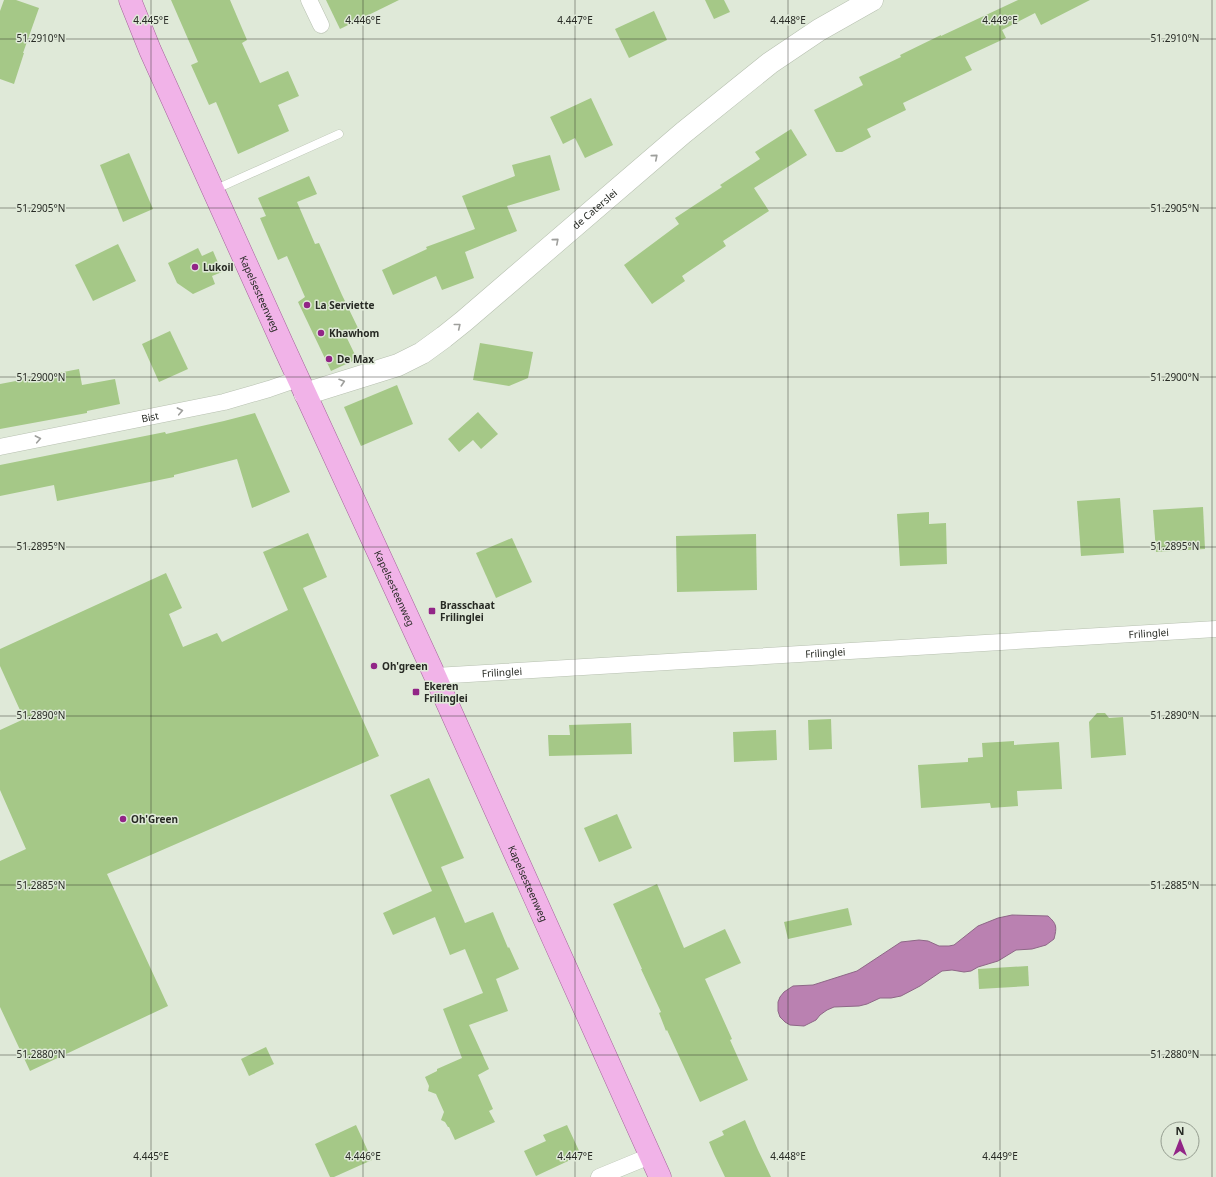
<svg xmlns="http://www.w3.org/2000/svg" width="1216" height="1177" viewBox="0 0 1216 1177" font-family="'Noto Sans',sans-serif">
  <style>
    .water { fill: #ba81b1; stroke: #8e6787 }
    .building { fill: #a5c887 }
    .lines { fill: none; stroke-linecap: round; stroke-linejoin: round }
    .lane-casing { stroke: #b7c0b0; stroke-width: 9 }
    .street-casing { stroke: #b7c0b0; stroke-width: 17 }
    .secondary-casing { stroke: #b7c0b0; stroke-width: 23 }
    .primary-casing { stroke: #a4639a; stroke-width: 23 }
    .lane { stroke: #fff; stroke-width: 8 }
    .street { stroke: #fff; stroke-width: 16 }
    .secondary { stroke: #fff; stroke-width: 22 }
    .primary { stroke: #f1b3e8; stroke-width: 22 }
    .oneway { stroke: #9e9f9c }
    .ticks { fill: none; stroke: #272a24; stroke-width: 1; stroke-opacity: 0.45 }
    .poi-dot { fill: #922587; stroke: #dfe9d8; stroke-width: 1.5 }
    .labels { text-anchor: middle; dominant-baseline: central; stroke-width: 3; stroke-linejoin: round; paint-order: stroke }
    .street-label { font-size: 10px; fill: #272a24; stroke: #dfe9d8 }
    .poi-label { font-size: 10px; font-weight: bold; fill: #272a24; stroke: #dfe9d8; text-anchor: start }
    .ticks-label { font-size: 10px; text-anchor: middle; fill: #272a24; stroke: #dfe9d8; stroke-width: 3; stroke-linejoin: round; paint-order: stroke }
  </style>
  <rect width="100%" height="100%" fill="#dfe9d8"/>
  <!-- water -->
  <path class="water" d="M 1012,915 L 1048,916 C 1057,924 1057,927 1054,939 L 1046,945 L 1032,949 L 1016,950 L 998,961 L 978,967 L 971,971 L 964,972 L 952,970 L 942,971 L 920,986 L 901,996 L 891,998 L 880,998 L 867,1004 L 859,1006 L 834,1007 L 827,1010 L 820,1015 L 816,1020 L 804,1026 L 790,1025 L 785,1022 L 780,1017 L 778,1011 L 778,1002 L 780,997 L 784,992 L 793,986 L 813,985 L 857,971 L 901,942 L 919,940 L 928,941 L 939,946 L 949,946 L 954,945 L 978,926 L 998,918 Z"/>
  <!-- building -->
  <g class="building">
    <path d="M 4,0 L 16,0 L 39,8 L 23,53 L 24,53 L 14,84 L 0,79 L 0,11 Z"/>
    <path d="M 171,0 L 230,0 L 247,40 L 242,43 L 260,83 L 288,71 L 299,96 L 278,105 L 289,131 L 238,154 L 216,102 L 209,105 L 191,65 L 198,62 Z"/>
    <path d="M 326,0 L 399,0 L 340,29 Z"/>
    <path d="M 705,0 L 724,0 L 730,12 L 714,19 Z"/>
    <path d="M 1018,0 L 1090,0 L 1041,25 L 1035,13 L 1002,30 L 1006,38 L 965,57 L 972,70 L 903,103 L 906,110 L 867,129 L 871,137 L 842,152 L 836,152 L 814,110 L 863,85 L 859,77 L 901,57 L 900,55 L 941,35 L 941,36 Z"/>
    <path d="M 654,11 L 667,40 L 629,58 L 615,29 Z"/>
    <path d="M 591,98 L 613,145 L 585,158 L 575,138 L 563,144 L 550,117 Z"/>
    <path d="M 791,129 L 807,155 L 754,188 L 769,211 L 723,241 L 726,246 L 682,276 L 685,281 L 652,304 L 624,265 L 679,224 L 675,218 L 722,187 L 720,185 L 760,159 L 755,152 Z"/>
    <path d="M 129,153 L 153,209 L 123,222 L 100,165 Z"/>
    <path d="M 550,155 L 560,190 L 507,206 L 517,231 L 465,252 L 474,278 L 442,290 L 436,276 L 393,295 L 382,270 L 427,249 L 426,247 L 475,229 L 462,196 L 515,176 L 512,165 Z"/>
    <path d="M 309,176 L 317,194 L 297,202 L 315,244 L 319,243 L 342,295 L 358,328 L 345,334 L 357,359 L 331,371 L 298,302 L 305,297 L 287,256 L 278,260 L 260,218 L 266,216 L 258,198 Z"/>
    <path d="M 118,244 L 136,281 L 93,301 L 75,265 Z"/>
    <path d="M 198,248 L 202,256 L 213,251 L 222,272 L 212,276 L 215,284 L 193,294 L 177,283 L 168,263 Z"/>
    <path d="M 170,331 L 188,369 L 159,382 L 142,344 Z"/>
    <path d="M 480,343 L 533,352 L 528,378 L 509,386 L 473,380 Z"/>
    <path d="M 79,369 L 82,385 L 115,379 L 120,404 L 87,411 L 87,413 L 0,429 L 0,384 Z"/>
    <path d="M 397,385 L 413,424 L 361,446 L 344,407 Z"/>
    <path d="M 478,412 L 498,434 L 481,449 L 473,440 L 459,452 L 448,439 Z"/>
    <path d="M 255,413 L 290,492 L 252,508 L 237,459 L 174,475 L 174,477 L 57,501 L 54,485 L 0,496 L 0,465 L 165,432 L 166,434 L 224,421 Z"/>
    <path d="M 1120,498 L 1124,553 L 1081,556 L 1077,501 Z"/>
    <path d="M 1203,507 L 1205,549 L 1156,552 L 1153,510 Z"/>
    <path d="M 929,512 L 929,524 L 946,523 L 947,564 L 900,566 L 897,514 Z"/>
    <path d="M 308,533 L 327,577 L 303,588 L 379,756 L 107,874 L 168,1006 L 30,1071 L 0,1007 L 0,861 L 26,849 L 0,790 L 0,730 L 24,719 L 0,666 L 0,649 L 166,573 L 182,608 L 169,614 L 183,647 L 217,633 L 222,642 L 288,610 L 263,552 Z"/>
    <path d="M 756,534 L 757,590 L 677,592 L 676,536 Z"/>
    <path d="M 512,538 L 532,582 L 496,598 L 476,553 Z"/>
    <path d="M 1097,713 L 1105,713 L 1109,718 L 1123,717 L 1126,755 L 1091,758 L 1089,722 Z"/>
    <path d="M 831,719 L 832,749 L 809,750 L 808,720 Z"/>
    <path d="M 631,723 L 632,754 L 549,756 L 548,735 L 570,735 L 569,725 Z"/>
    <path d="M 776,730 L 777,760 L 734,762 L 733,732 Z"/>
    <path d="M 1014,741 L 1014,745 L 1059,742 L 1062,789 L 1017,791 L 1018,806 L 991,808 L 990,803 L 921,808 L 918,765 L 968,762 L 968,758 L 983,757 L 982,743 Z"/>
    <path d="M 429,778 L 464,858 L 441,867 L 465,923 L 493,912 L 508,948 L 509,947 L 519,969 L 496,979 L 508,1011 L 469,1025 L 489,1069 L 478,1075 L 493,1109 L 489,1111 L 495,1122 L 455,1140 L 449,1127 L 448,1127 L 445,1122 L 441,1120 L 444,1112 L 436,1094 L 428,1091 L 429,1086 L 425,1077 L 437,1071 L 437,1069 L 462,1058 L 443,1009 L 483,993 L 465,949 L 450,955 L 435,917 L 393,935 L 383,913 L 432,891 L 390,795 Z"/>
    <path d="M 617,814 L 632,848 L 599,862 L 584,828 Z"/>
    <path d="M 657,884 L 684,948 L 725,929 L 741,963 L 705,979 L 732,1039 L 730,1040 L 748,1080 L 700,1102 L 667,1030 L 666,1031 L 659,1013 L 661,1012 L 641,969 L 642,969 L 613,904 Z"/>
    <path d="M 848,908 L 852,925 L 788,939 L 784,922 Z"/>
    <path d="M 1028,966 L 1029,986 L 979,989 L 978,969 Z"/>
    <path d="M 266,1047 L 274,1064 L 249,1076 L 241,1059 Z"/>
    <path d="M 745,1120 L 758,1150 L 771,1177 L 725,1177 L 714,1154 L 709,1142 L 724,1135 L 722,1131 Z"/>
    <path d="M 356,1125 L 372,1160 L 334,1177 L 330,1177 L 315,1144 Z"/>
    <path d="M 567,1125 L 581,1155 L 536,1176 L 524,1151 L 546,1141 L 543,1135 Z"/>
  </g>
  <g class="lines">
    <!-- lane casing -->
    <g class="lane-casing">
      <path id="lane" d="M 214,190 L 339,134"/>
    </g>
    <!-- street casing -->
    <g class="street-casing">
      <g id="street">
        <path d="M 309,0 L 321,25"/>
        <path id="s1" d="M 0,447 L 224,402 L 269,389 L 298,379"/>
        <path id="s2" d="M 435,676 L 1216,629"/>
        <path d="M 599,1177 L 650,1156"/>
      </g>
    </g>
    <!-- secondary casing -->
    <g class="secondary-casing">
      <g id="secondary">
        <path id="s3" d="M 305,394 L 398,365 L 422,353 L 444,337 L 464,321 L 683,133 L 770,63 L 819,30 L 872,0"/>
      </g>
    </g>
    <!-- primary casing -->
    <g class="primary-casing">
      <g id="primary">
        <path id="s4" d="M 130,0 L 150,50 L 282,343 L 435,676 L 660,1177"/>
      </g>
    </g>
    <!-- lane -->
    <use href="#lane" class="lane"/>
    <!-- street -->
    <use href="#street" class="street"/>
    <!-- secondary -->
    <use href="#secondary" class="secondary"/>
    <!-- primary -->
    <use href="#primary" class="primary"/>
  </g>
  <!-- one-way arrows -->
  <defs><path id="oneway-chevron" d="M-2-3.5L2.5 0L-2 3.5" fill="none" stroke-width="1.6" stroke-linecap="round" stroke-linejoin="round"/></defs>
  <g class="oneway">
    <use href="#oneway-chevron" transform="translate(655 157) rotate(-41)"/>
    <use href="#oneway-chevron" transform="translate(556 241) rotate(-41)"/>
    <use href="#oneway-chevron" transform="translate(458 326) rotate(-39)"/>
    <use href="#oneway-chevron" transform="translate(342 382) rotate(-18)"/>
    <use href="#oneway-chevron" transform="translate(180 411) rotate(-11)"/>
    <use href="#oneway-chevron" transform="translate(38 439) rotate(-11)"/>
  </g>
  <!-- ticks -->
  <path class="ticks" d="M 151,0 L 151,1177M 363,0 L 363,1177M 575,0 L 575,1177M 788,0 L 788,1177M 1000,0 L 1000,1177M 1212,0 L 1212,1177M 0,39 L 1216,39M 0,208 L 1216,208M 0,377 L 1216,377M 0,547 L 1216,547M 0,716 L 1216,716M 0,885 L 1216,885M 0,1055 L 1216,1055"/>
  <!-- markers -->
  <g class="poi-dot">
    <circle cx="195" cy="267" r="4"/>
    <circle cx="307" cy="305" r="4"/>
    <circle cx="321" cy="333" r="4"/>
    <circle cx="329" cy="359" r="4"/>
    <rect x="428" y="607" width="8" height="8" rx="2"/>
    <circle cx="374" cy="666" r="4"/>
    <rect x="412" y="688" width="8" height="8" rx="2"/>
    <circle cx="123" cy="819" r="4"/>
  </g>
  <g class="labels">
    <!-- street labels -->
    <g class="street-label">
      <text stroke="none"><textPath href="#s3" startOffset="349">de Caterslei</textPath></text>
      <text stroke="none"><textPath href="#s4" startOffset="321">Kapelsesteenweg</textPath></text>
      <text stroke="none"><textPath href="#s1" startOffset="153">Bist</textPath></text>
      <text stroke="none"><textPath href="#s4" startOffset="645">Kapelsesteenweg</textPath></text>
      <text stroke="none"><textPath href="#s2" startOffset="715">Frilinglei</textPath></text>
      <text stroke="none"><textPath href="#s2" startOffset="391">Frilinglei</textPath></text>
      <text stroke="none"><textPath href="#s2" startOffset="67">Frilinglei</textPath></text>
      <text stroke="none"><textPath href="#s4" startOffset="969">Kapelsesteenweg</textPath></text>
    </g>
    <!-- poi labels -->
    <g class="poi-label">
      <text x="203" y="267">Lukoil</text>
      <text x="315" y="305">La Serviette</text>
      <text x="329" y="333">Khawhom</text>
      <text x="337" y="359">De Max</text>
      <text x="440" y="605">Brasschaat<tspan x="440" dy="12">Frilinglei</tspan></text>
      <text x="382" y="666">Oh'green</text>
      <text x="424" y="686">Ekeren<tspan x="424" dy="12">Frilinglei</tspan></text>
      <text x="131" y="819">Oh'Green</text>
    </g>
  </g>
  <g class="ticks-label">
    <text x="151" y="24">4.445°E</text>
    <text x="363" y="24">4.446°E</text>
    <text x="575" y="24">4.447°E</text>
    <text x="788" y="24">4.448°E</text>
    <text x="1000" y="24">4.449°E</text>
    <text x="41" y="42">51.2910°N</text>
    <text x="1175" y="42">51.2910°N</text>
    <text x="41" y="212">51.2905°N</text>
    <text x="1175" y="212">51.2905°N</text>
    <text x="41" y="381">51.2900°N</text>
    <text x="1175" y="381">51.2900°N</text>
    <text x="41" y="550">51.2895°N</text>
    <text x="1175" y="550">51.2895°N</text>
    <text x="41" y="719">51.2890°N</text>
    <text x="1175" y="719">51.2890°N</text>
    <text x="41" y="889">51.2885°N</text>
    <text x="1175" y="889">51.2885°N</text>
    <text x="41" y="1058">51.2880°N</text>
    <text x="1175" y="1058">51.2880°N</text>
    <text x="151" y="1160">4.445°E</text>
    <text x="363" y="1160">4.446°E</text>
    <text x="575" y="1160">4.447°E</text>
    <text x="788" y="1160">4.448°E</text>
    <text x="1000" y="1160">4.449°E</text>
  </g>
  <!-- north arrow -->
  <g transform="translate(1180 1141)"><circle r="19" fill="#dfe9d8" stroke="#959d90"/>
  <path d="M0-3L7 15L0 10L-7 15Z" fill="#922587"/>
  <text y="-6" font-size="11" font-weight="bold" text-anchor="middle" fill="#272a24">N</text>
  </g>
</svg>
